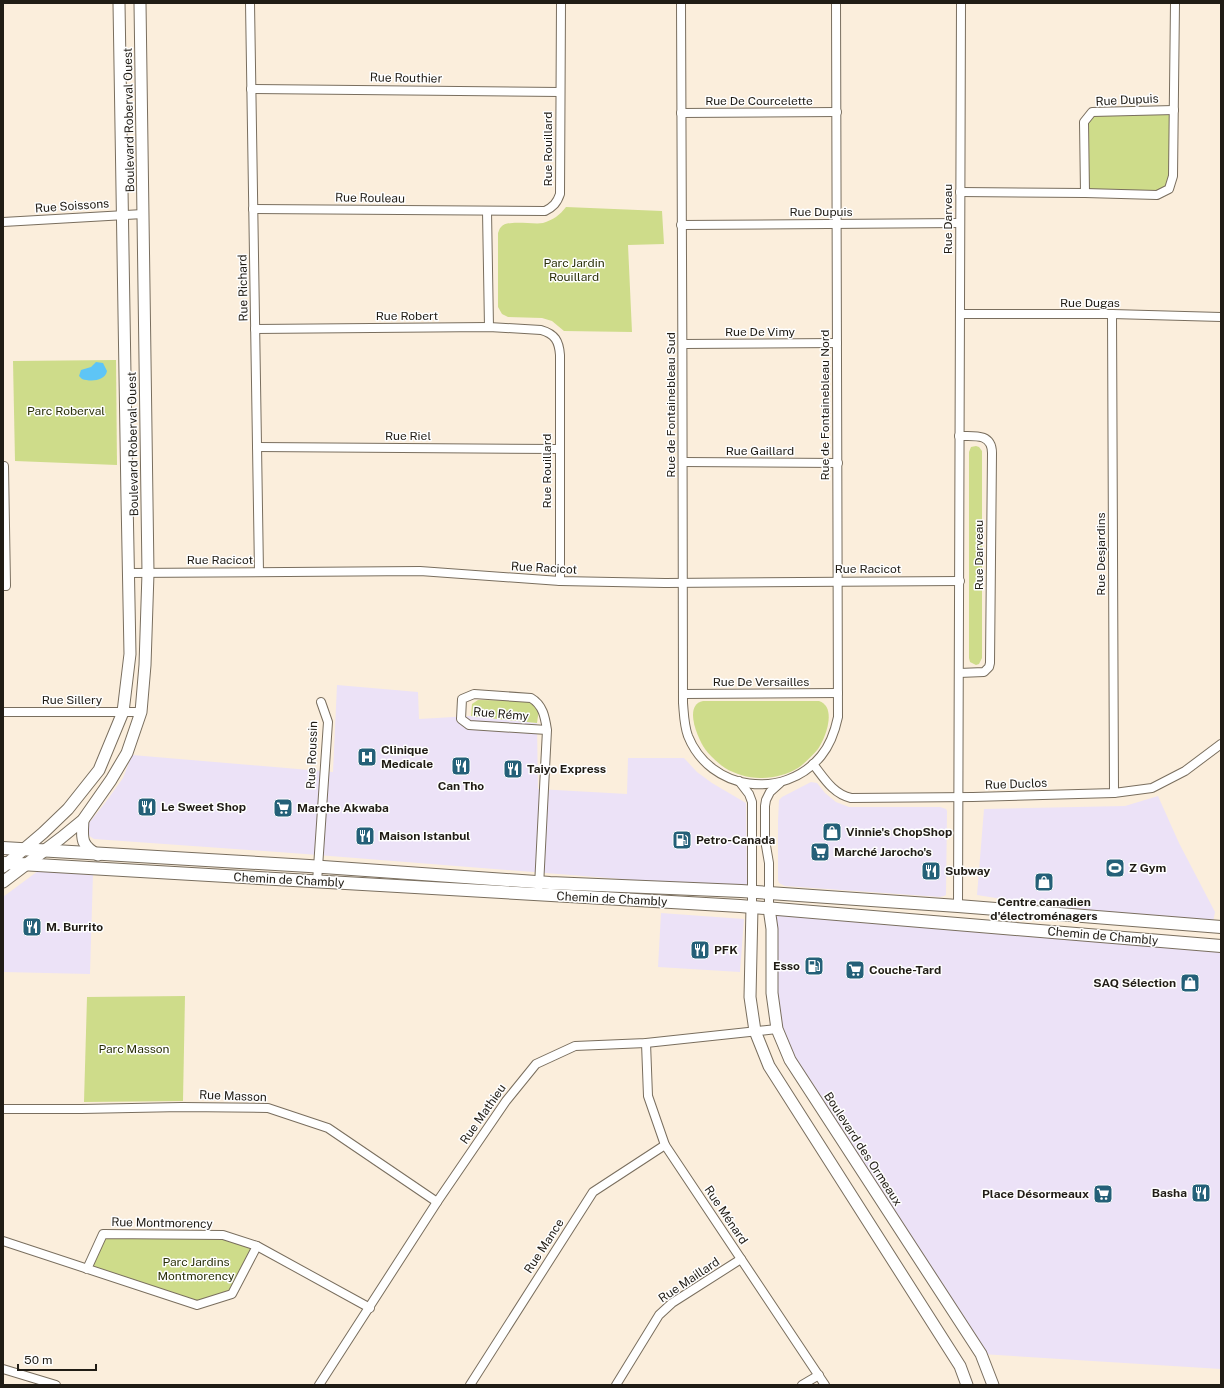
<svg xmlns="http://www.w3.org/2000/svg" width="1224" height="1388" viewBox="0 0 1224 1388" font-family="'Public Sans',sans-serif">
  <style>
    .commercial { fill: #ece2f7 }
    .green { fill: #cedc8a }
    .water { fill: #5ec5f6 }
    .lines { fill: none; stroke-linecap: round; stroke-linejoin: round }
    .minor-casing { stroke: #796e5e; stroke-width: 10 }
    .tertiary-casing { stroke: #796e5e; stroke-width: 13 }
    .secondary-casing { stroke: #796e5e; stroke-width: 14 }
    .minor { stroke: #fff; stroke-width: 8 }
    .tertiary { stroke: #fff; stroke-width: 11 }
    .secondary { stroke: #fff; stroke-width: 12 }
    .labels { text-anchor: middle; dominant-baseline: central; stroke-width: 3; stroke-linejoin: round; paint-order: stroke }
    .street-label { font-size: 12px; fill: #201c15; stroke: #fefefe }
    .park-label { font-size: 12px; fill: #2a3008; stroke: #fefefe }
    .poi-label { font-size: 12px; font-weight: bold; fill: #201c15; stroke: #fefefe; text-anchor: start }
  </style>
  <rect width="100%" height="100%" fill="#fbeedc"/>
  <!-- commercial -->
  <g class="commercial">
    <path d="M 337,685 L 418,692 L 419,719 L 471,716 L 537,723 L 538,789 L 627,794 L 628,758 L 684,758 L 697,772 L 712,783 L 746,803 L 747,889 L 305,854 L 94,839 L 88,835 L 87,830 L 89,823 L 105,803 L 123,778 L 132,755 L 333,772 Z"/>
    <path d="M 811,782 L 817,783 L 825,793 L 836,802 L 849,807 L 940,807 L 946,809 L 947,811 L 946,895 L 944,896 L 940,897 L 785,886 L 779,883 L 778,880 L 778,821 L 779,800 L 782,797 Z"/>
    <path d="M 1158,796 L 1179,843 L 1215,912 L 1211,932 L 977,895 L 984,809 L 1125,806 Z"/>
    <path d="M 38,871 L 93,873 L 90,974 L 3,972 L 3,897 Z"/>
    <path d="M 769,908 L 1221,946 L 1221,1369 L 981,1354 L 887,1210 L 777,1029 Z"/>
    <path d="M 661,913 L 744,919 L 740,972 L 658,967 Z"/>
  </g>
  <!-- green -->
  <g class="green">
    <path d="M 1174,110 L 1169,189 L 1157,195 L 1085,193 L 1084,122 L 1092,112 Z"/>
    <path d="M 566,207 L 662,211 L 664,244 L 628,245 L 632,332 L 564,331 L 552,321 L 542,318 L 508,317 L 502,314 L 498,307 L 498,233 C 499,231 499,229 501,227 C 507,219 533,225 543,223 C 553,220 560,215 566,207 Z"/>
    <path d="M 116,360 L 117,465 L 15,461 L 13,361 Z"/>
    <path d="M 976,446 L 979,447 L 982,451 L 982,658 L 979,664 L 976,665 L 970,662 L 969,658 L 969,452 L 971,447 Z"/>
    <path d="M 478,700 L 533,701 L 539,709 L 537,723 L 471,716 L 472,704 Z"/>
    <path d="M 703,701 L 819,701 C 837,707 826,737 818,749 C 812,756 805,763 798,768 C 787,775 773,778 760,778 C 748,778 735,774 725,768 C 718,763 710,756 705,749 C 698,739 683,705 703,701 Z"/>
    <path d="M 185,996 L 183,1101 L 84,1102 L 87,997 Z"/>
    <path d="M 103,1234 L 223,1235 L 257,1246 L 232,1294 L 197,1305 L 87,1269 Z"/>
  </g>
  <!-- water -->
  <path class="water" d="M 96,362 L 103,363 L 107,371 C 105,381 91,382 82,379 L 79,376 L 81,370 L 91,367 Z"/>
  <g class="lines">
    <!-- minor casing -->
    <g class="minor-casing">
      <g id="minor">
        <path d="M 250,3 L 259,572"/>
        <path d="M 681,3 C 681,236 684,470 683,703 C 684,714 684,725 688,736 C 710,791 784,801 821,756 C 831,744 835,731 838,717 L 836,3"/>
        <path d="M 251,89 L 560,92"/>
        <path d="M 681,113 L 837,112"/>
        <path d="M 960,192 L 1085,193 L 1157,195 L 1169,189 L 1173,176 L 1175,3"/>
        <path d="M 1085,193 L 1084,122 L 1092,112 L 1174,110"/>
        <path d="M 253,209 L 545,211 C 553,207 557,203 560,194 L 561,3"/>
        <path d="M 487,211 L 489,327"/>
        <path d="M 3,222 L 143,214"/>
        <path d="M 681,225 L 960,223"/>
        <path d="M 960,314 L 1112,314 L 1221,317"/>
        <path d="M 1112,314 L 1114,793"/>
        <path d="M 255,329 L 489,327 L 541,330 C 555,334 559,341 560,355 L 560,581"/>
        <path d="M 683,344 L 837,343"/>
        <path d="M 257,447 L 559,449"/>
        <path d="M 683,462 L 838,463"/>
        <path d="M 3,466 L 4,466 L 6,586 L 3,586"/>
        <path d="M 129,573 L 420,571 L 560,581 L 665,583 L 960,581"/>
        <path d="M 959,673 L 984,672 L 989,667 L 990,663 L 992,453 C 992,433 974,436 959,436"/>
        <path d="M 683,694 L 838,693"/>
        <path d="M 3,712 L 141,712"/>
        <path d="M 813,764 C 824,778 833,794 851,798 L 973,797 L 1114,793 L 1152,788 L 1185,771 L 1221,744"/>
        <path d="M 739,781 L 749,794 L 752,802 L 752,907"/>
        <path d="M 317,882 L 328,722 L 321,702"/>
        <path d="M 539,886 L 547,730 C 545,717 543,705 531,698 L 474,694 L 462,699 L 461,719 L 469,725 L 547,730"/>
        <path d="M 958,906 L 961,3"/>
        <path d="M 769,908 L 769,863 L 765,840 L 765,806 L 766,800 L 770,792 L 780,783"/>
        <path d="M 646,1043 L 648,1096 L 665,1145 L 825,1385"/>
        <path d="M 3,1109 L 81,1109 L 182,1107 L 268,1108 L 328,1128 L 437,1202"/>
        <path d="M 3,1241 L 197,1305 L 232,1294 L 257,1246"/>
        <path d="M 87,1269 L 103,1234 L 223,1235 L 257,1246 L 370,1308"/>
        <path d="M 3,1369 L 56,1385"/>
        <path d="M 319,1385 L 437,1202 L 506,1101 L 536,1064 L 575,1046 L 646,1043 L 777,1029"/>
        <path d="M 470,1385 L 593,1192 L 665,1145"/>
        <path d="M 616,1385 L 659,1315 L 672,1303 L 741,1259"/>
        <path d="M 802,1385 L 819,1375"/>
      </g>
    </g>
    <!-- tertiary casing -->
    <g class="tertiary-casing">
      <g id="tertiary">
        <path d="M 83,820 C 82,838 80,845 98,855"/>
        <path d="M 3,867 L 43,833 L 68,809 L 99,770 L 123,712 L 130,654 C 126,437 121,220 119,3"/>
        <path d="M 3,882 L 61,838 L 83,820 L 111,780 L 127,753 L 141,712 L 145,665 L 148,573 L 140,3"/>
        <path d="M 752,907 L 750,997 L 755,1031 L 769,1066 L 960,1366 L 967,1385"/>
        <path d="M 769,908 L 772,929 L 772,993 L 777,1029 L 790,1060 L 981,1354 L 993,1385"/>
      </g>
    </g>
    <!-- secondary casing -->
    <g class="secondary-casing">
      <g id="secondary">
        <path d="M 3,848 L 309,866 L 550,883 L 741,891 L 958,906 L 1221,927"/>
        <path d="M 3,863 L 740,906 L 1221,946"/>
      </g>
    </g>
    <!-- minor -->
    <use href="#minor" class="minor"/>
    <!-- tertiary -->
    <use href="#tertiary" class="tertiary"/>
    <!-- secondary -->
    <use href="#secondary" class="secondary"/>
  </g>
  <!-- icons -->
  <defs>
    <g id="hospital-square" transform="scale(1)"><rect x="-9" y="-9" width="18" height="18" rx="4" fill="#246078" stroke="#fefefe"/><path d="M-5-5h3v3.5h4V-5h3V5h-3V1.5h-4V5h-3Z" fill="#fff"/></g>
    <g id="restaurant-square" transform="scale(1)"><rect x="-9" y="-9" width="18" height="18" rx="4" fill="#246078" stroke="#fefefe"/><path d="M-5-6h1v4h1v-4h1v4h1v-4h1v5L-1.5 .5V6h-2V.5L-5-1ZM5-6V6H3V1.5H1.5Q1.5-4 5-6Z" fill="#fff"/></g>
    <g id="supermarket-square" transform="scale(1)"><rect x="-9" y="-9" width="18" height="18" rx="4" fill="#246078" stroke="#fefefe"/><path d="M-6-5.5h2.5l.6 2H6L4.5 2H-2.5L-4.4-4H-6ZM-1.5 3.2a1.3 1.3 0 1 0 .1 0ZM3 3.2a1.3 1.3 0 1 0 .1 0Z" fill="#fff"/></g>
    <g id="shop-square" transform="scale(1)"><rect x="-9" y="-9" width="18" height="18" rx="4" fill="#246078" stroke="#fefefe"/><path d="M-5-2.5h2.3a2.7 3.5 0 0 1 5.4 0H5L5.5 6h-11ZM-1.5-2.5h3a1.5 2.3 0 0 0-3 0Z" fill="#fff"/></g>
    <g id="fuel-square" transform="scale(1)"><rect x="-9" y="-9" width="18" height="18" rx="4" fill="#246078" stroke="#fefefe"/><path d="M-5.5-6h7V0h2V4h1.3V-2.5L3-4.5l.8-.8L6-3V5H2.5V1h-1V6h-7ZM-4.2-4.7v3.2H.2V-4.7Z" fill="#fff"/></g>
    <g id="stadium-square" transform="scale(1)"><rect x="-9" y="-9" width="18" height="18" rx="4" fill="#246078" stroke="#fefefe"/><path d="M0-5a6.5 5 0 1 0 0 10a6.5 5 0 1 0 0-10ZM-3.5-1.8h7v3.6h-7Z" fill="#fff"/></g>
  </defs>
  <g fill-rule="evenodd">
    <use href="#hospital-square" x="367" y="757"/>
    <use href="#restaurant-square" x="461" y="766"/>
    <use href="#restaurant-square" x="513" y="769"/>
    <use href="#restaurant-square" x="147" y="807"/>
    <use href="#supermarket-square" x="283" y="808"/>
    <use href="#shop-square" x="832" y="832"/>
    <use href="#restaurant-square" x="365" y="836"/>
    <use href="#fuel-square" x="682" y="840"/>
    <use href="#supermarket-square" x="820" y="852"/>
    <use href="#stadium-square" x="1115" y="868"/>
    <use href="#restaurant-square" x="931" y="871"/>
    <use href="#shop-square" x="1044" y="882"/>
    <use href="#restaurant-square" x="32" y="927"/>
    <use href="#restaurant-square" x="700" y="950"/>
    <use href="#fuel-square" x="814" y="966"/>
    <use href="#supermarket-square" x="855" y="970"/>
    <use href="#shop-square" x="1190" y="983"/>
    <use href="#restaurant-square" x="1201" y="1193"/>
    <use href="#supermarket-square" x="1103" y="1194"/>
  </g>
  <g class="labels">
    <!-- street labels -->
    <g class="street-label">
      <text transform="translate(406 78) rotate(1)">Rue Routhier</text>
      <text transform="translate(1127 100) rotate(-3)">Rue Dupuis</text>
      <text x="759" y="101">Rue De Courcelette</text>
      <text transform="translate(129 120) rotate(-91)">Boulevard Roberval Ouest</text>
      <text transform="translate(548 149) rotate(-90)">Rue Rouillard</text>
      <text transform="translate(370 198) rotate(1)">Rue Rouleau</text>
      <text transform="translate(72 206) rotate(-4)">Rue Soissons</text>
      <text x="821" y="212">Rue Dupuis</text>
      <text transform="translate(948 219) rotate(-90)">Rue Darveau</text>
      <text transform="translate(243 288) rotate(-91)">Rue Richard</text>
      <text x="1090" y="303">Rue Dugas</text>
      <text x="407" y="316">Rue Robert</text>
      <text x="760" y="332">Rue De Vimy</text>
      <text transform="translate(671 405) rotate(-90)">Rue de Fontainebleau Sud</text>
      <text transform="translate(825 405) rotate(-90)">Rue de Fontainebleau Nord</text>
      <text x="408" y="436">Rue Riel</text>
      <text transform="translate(133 444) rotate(-91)">Boulevard Roberval Ouest</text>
      <text x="760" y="451">Rue Gaillard</text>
      <text transform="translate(547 471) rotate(-90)">Rue Rouillard</text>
      <text transform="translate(1101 554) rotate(-90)">Rue Desjardins</text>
      <text transform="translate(979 555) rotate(-90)">Rue Darveau</text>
      <text x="220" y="560">Rue Racicot</text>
      <text transform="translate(544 568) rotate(3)">Rue Racicot</text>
      <text x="868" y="569">Rue Racicot</text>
      <text x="761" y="682">Rue De Versailles</text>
      <text x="72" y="700">Rue Sillery</text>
      <text transform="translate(501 714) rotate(5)">Rue Rémy</text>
      <text transform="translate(312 755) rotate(-88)">Rue Roussin</text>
      <text transform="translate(1016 784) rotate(-2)">Rue Duclos</text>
      <text transform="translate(289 880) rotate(3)">Chemin de Chambly</text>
      <text transform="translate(612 899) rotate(3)">Chemin de Chambly</text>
      <text transform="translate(1103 936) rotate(5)">Chemin de Chambly</text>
      <text transform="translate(233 1096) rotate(2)">Rue Masson</text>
      <text transform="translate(483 1114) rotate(-55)">Rue Mathieu</text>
      <text transform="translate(863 1149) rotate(57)">Boulevard des Ormeaux</text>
      <text transform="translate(726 1215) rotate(56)">Rue Ménard</text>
      <text transform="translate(162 1223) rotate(1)">Rue Montmorency</text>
      <text transform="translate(544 1246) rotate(-57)">Rue Mance</text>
      <text transform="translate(689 1280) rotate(-34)">Rue Maillard</text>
    </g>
    <!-- park labels -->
    <g class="park-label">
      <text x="574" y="263">Parc Jardin<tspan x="574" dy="14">Rouillard</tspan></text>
      <text x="66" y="411">Parc Roberval</text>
      <text x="134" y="1049">Parc Masson</text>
      <text x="196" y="1262">Parc Jardins<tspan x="196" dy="14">Montmorency</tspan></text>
    </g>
    <!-- poi labels -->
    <g class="poi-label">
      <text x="381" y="750">Clinique<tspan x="381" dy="14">Medicale</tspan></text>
      <text x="527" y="769">Taiyo Express</text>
      <text x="461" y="786" text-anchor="middle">Can Tho</text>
      <text x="161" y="807">Le Sweet Shop</text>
      <text x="297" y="808">Marche Akwaba</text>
      <text x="846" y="832">Vinnie's ChopShop</text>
      <text x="379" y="836">Maison Istanbul</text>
      <text x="696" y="840">Petro-Canada</text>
      <text x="834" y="852">Marché Jarocho's</text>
      <text x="1129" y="868">Z Gym</text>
      <text x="945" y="871">Subway</text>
      <text x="1044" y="902" text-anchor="middle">Centre canadien<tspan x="1044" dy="14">d'électroménagers</tspan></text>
      <text x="46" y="927">M. Burrito</text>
      <text x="714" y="950">PFK</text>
      <text x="800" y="966" text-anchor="end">Esso</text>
      <text x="869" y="970">Couche-Tard</text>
      <text x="1176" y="983" text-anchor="end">SAQ Sélection</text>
      <text x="1187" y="1193" text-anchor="end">Basha</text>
      <text x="1089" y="1194" text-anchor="end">Place Désormeaux</text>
    </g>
  </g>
  <!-- border -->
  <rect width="1224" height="1388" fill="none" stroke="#201c15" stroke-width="8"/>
  <!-- scale -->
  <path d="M18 1364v6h78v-6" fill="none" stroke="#201c15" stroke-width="2"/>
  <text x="24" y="1364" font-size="12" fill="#201c15" stroke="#fefefe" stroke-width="3" paint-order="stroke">50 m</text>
</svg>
